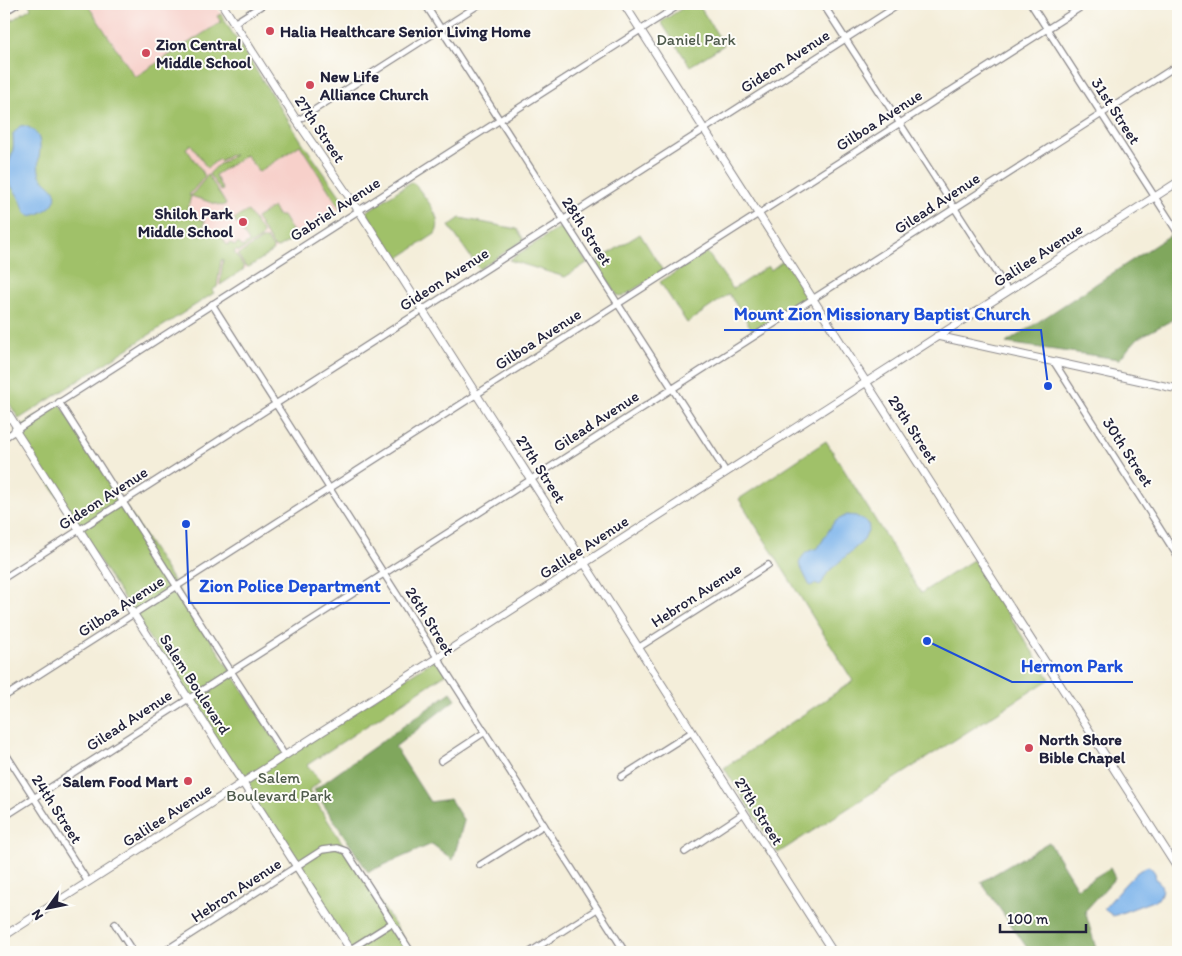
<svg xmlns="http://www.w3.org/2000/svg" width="1182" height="956" viewBox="0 0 1182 956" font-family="Itim,sans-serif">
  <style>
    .built { fill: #f7d0ca }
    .green { fill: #a0c169; stroke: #617252 }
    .forest { fill: #80a75d; stroke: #51644c }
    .water { fill: #7bb3eb; stroke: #4e6a93 }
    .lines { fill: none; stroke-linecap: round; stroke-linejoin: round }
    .minor-casing { stroke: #8b888a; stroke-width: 8 }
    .tertiary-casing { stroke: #8b888a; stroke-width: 9 }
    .minor { stroke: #fff; stroke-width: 5.5 }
    .tertiary { stroke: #fff; stroke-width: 7 }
    .poi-dot { fill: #d1495b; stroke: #fdfcf7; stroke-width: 2 }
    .labels { text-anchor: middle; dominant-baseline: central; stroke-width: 4; stroke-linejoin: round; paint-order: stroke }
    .poi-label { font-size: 16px; font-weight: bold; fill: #22223b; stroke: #fdfcf7; text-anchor: start }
    .park-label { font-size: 16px; fill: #4e5a4b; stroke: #fdfcf7 }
    .street-label { font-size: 16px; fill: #22223b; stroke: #fdfcf7 }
    .leader { fill: none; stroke: #1d4ed8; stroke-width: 2 }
    .callout-dot { fill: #1d4ed8; stroke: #fdfcf7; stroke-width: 2 }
    .callout-label { font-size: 18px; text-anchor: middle; font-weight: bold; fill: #1d4ed8; stroke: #fdfcf7; stroke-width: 4; stroke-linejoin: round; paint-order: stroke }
  </style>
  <rect width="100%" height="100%" fill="#fdfcf7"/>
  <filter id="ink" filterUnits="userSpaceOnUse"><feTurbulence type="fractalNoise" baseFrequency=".02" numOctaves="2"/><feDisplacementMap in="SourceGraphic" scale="10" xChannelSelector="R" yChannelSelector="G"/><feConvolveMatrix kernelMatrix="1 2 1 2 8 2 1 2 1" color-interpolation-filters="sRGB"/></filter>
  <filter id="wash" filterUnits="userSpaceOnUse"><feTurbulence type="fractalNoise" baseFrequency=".0096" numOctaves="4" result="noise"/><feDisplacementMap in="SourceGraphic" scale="20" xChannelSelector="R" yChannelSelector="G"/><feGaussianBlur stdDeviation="1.12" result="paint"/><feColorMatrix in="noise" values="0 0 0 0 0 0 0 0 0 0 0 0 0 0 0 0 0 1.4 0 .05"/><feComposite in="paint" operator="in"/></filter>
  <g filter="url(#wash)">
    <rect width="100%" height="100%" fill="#f4eeda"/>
    <!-- built -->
    <g class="built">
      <path d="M 87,4 L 215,4 L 221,14 L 217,16 L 221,22 L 135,77 Z"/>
      <path d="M 191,144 L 210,146 L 220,161 L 233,154 L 246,155 L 248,157 L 300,145 L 340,208 L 212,290 L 159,208 L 186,148 Z"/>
    </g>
    <!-- green -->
    <g class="green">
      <path d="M 29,4 L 87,4 L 135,77 L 221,22 L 217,16 L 221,14 L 226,23 L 302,142 L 346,204 L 340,208 L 300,145 L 259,172 L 246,155 L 215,175 L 223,190 L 221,191 L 209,174 L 218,165 L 234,155 L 230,155 L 220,161 L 219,159 L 207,168 L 191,144 L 186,148 L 205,176 L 189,195 L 191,196 L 208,175 L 226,204 L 222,206 L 191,196 L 187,210 L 191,211 L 190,216 L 205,221 L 203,225 L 215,234 L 218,231 L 227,245 L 231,243 L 234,246 L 239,243 L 242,247 L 249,242 L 234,219 L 248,211 L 263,233 L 261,238 L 238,252 L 237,250 L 234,252 L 244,267 L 243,270 L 220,285 L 223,259 L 221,260 L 217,287 L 212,290 L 214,293 L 19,419 L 4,395 L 4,25 L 31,8 Z"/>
      <path d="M 689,4 L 698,4 L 724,45 L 690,66 L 661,22 Z"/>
      <path d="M 411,182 L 415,184 C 424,197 445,218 435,234 L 397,259 L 366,212 Z"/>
      <path d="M 273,207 L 278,216 L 283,216 L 296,237 L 278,248 L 274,247 L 256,218 Z"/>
      <path d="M 460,218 L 517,229 L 524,240 L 479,269 L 449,226 Z"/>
      <path d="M 559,228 L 564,228 L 587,263 L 565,277 L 509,260 Z"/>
      <path d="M 640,234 L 663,271 L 622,297 L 617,295 L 598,265 L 600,259 Z"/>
      <path d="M 262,239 L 267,239 L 273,248 L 272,252 L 249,267 L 245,266 L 238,255 Z"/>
      <path d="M 707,252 L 733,289 L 768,266 L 771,270 L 784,260 L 805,293 L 805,298 L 753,331 L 729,294 L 687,323 L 660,282 Z"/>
      <path d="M 59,402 L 285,756 L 437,658 L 447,673 L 307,765 L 320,781 L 309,791 L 412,952 L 352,952 L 15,430 Z"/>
      <path d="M 826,441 L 921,593 L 973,560 L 1050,679 L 778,853 L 724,768 L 853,681 L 739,499 Z"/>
    </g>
    <!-- forest -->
    <g class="forest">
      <path d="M 1172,234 L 1178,244 L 1178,317 L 1138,338 L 1119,359 L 1006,343 Z"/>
      <path d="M 451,692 L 456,699 L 395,747 L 430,802 L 450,799 L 464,821 L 453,860 L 432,844 L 368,872 L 314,790 Z"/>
      <path d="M 1049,842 L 1077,888 L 1110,868 L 1115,878 L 1085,911 L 1097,952 L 1030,952 L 981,882 Z"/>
    </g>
    <!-- water -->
    <g class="water">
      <path d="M 20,126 C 25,125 29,127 34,131 C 47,144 34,160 40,175 C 44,184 59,188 55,200 C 53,205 48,209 44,211 C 22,223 26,208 18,196 C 14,189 8,184 7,175 C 6,166 12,158 13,149 C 14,144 13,139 13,134 Z"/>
      <path d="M 847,515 L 856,516 L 868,523 L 869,528 L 863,541 L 828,572 L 820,586 L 815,584 L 810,586 L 799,564 C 803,553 807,551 818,548 L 834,522 Z"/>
      <path d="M 1149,866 C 1153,870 1157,873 1155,879 C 1164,883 1163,892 1158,899 L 1113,916 L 1104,909 L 1108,904 C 1118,893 1135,869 1149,866 Z"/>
    </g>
  </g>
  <g filter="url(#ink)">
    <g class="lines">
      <!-- minor casing -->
      <g class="minor-casing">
        <g id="minor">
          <path d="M 425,4 L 726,472"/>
          <path d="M 823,4 L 1008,291"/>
          <path d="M 1031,4 L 1178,233"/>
          <path d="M 4,12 L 17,4"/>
          <path d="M 234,23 L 264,4"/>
          <path d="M 297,121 L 480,4"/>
          <path d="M 212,304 L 625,952"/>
          <path d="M 1054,362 L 1178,557"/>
          <path d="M 59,402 L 285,756"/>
          <path d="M 4,438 L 681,4"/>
          <path d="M 4,578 L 900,4"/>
          <path d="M 638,648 L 768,565"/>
          <path d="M 4,697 L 1086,4"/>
          <path d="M 4,751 L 88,882"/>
          <path d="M 441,761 L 485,732"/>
          <path d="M 621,777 L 692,732"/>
          <path d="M 4,817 L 1178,65"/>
          <path d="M 685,852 L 744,813"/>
          <path d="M 480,865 L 544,825"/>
          <path d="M 115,924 L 133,952"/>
          <path d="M 163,952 L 322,850 L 337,848 L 346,851 L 411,952"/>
          <path d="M 346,952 L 392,923"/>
          <path d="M 530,952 L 597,909"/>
        </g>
      </g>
      <!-- tertiary casing -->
      <g class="tertiary-casing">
        <g id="tertiary">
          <path d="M 222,4 L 297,121 L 363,217 L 833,952"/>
          <path d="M 624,4 L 1178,869"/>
          <path d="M 937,336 L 1178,389"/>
          <path d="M 4,407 L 18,429"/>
          <path d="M 15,430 L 352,952"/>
          <path d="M 4,936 L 1178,182"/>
        </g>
      </g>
      <!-- minor -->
      <use href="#minor" class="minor"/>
      <!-- tertiary -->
      <use href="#tertiary" class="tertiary"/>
    </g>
  </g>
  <!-- markers -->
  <g class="poi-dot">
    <circle cx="270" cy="31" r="5"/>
    <circle cx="146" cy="53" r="5"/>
    <circle cx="310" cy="85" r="5"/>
    <circle cx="243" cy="222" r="5"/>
    <circle cx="1029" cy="748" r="5"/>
    <circle cx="188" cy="781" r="5"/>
  </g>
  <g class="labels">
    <!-- poi labels -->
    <g class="poi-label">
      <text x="280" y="31">Halia Healthcare Senior Living Home</text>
      <text x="156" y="44">Zion Central<tspan x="156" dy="18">Middle School</tspan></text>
      <text x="320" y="76">New Life<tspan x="320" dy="18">Alliance Church</tspan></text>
      <text x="233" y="213" text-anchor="end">Shiloh Park<tspan x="233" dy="18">Middle School</tspan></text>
      <text x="1039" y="739">North Shore<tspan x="1039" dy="18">Bible Chapel</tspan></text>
      <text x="178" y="781" text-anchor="end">Salem Food Mart</text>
    </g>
    <!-- park labels -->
    <g class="park-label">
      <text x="696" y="39">Daniel Park</text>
      <text x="279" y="777">Salem<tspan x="279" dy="18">Boulevard Park</tspan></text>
    </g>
    <!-- street labels -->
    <g class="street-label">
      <text transform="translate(785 61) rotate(-33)">Gideon Avenue</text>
      <text transform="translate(1116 111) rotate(57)">31st Street</text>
      <text transform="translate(879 120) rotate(-33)">Gilboa Avenue</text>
      <text transform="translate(320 129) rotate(56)">27th Street</text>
      <text transform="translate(937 203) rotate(-33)">Gilead Avenue</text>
      <text transform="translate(335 209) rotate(-33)">Gabriel Avenue</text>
      <text transform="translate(587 231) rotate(57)">28th Street</text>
      <text transform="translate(1038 255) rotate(-33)">Galilee Avenue</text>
      <text transform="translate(444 279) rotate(-33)">Gideon Avenue</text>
      <text transform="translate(538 339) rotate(-33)">Gilboa Avenue</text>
      <text transform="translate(596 421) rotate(-33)">Gilead Avenue</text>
      <text transform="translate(913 429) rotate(57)">29th Street</text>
      <text transform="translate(1128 452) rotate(57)">30th Street</text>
      <text transform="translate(541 469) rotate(57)">27th Street</text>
      <text transform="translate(103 498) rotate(-33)">Gideon Avenue</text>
      <text transform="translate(584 547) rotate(-33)">Galilee Avenue</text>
      <text transform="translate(696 595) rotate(-33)">Hebron Avenue</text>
      <text transform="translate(121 606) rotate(-33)">Gilboa Avenue</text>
      <text transform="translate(430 621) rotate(58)">26th Street</text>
      <text transform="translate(195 684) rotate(57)">Salem Boulevard</text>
      <text transform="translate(129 720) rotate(-33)">Gilead Avenue</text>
      <text transform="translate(57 809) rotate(57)">24th Street</text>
      <text transform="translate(759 811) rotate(58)">27th Street</text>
      <text transform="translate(167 815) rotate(-33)">Galilee Avenue</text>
      <text transform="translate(236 890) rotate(-33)">Hebron Avenue</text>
    </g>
  </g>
  <!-- callouts -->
  <path class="leader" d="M1048 386L1041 330H724M186 524L189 603H390M927 641L1012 682H1133"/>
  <g class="callout-dot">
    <circle cx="1048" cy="386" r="5"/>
    <circle cx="186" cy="524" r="5"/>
    <circle cx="927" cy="641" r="5"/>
  </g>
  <g class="callout-label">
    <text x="882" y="320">Mount Zion Missionary Baptist Church</text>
    <text x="290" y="592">Zion Police Department</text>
    <text x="1072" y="672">Hermon Park</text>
  </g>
  <!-- margin -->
  <rect width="1182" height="956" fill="none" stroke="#fdfcf7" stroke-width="20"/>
  <!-- north arrow -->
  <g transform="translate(48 908) rotate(237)" stroke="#fdfcf7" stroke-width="4" paint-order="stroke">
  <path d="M0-4L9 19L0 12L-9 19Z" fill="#22223b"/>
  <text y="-8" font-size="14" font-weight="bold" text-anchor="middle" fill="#22223b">N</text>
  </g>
  <!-- scale -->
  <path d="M1000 924v8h86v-8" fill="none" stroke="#22223b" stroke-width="2.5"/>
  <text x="1007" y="924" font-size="15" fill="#22223b" stroke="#fdfcf7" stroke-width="4" paint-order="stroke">100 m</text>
</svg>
